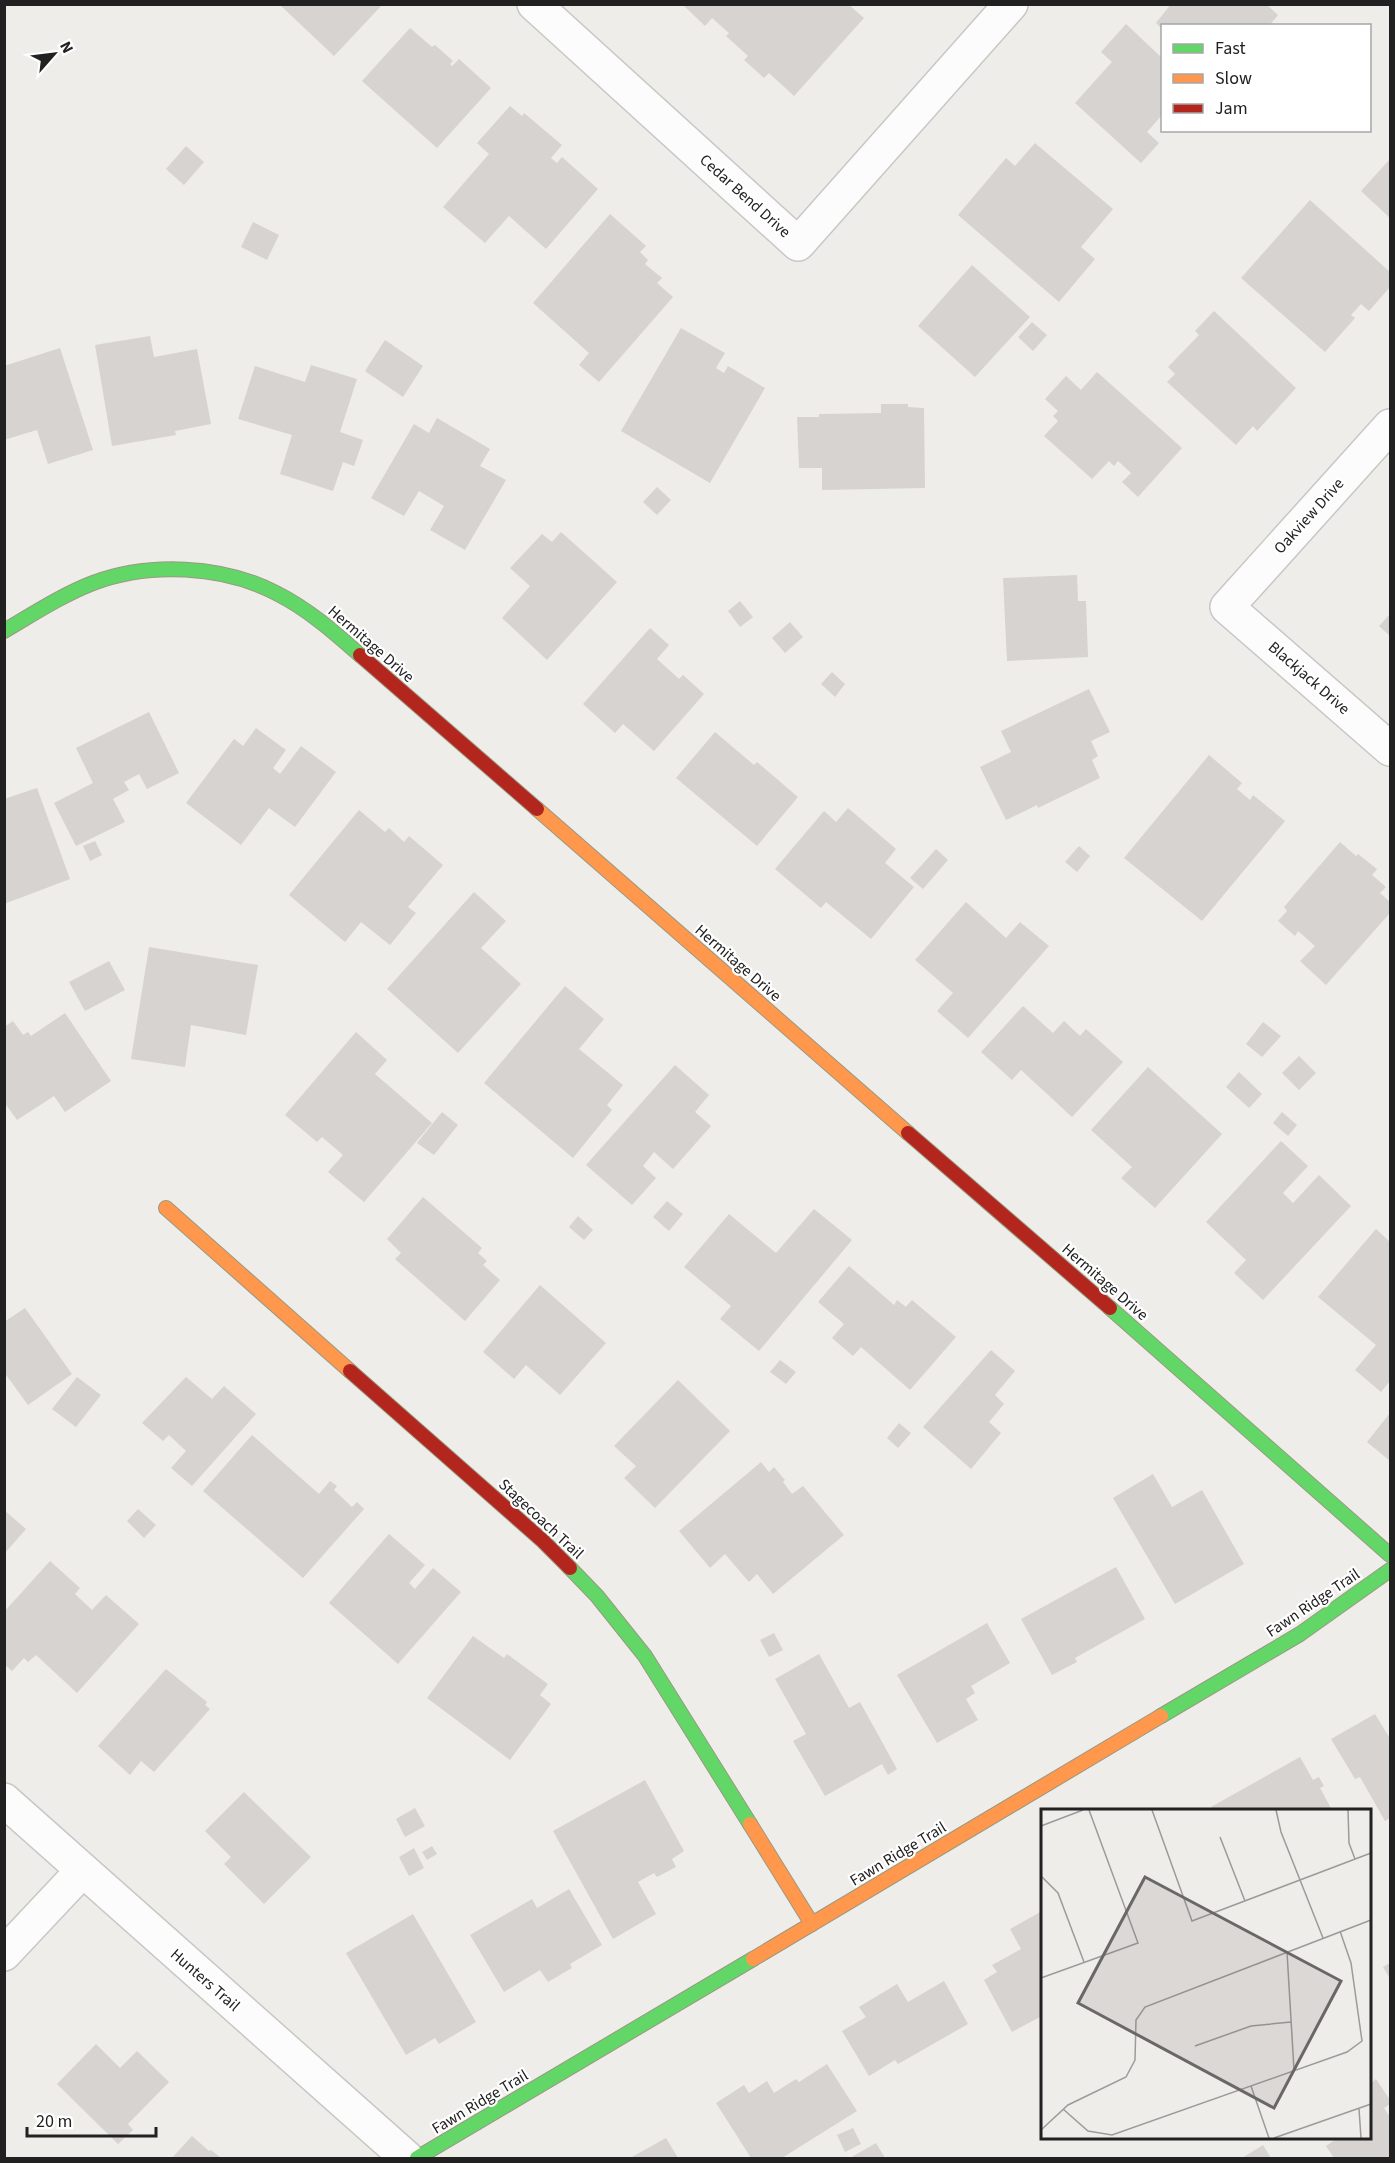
<svg xmlns="http://www.w3.org/2000/svg" width="1395" height="2163" viewBox="0 0 1395 2163" font-family="'Source Sans 3',sans-serif">
  <style>
    .building { fill: #d6d3d1 }
    .lines { fill: none; stroke-linecap: round; stroke-linejoin: round }
    .street-casing { stroke: #c8c7c6; stroke-width: 36 }
    .fast-casing { stroke: #999981; stroke-width: 16 }
    .slow-casing { stroke: #999981; stroke-width: 16 }
    .jam-casing { stroke: #999981; stroke-width: 16 }
    .street { stroke: #fdfcfc; stroke-width: 33 }
    .fast { stroke: #63d668; stroke-width: 14 }
    .slow { stroke: #ff974d; stroke-width: 14 }
    .jam { stroke: #b3261e; stroke-width: 14 }
    .labels { text-anchor: middle; dominant-baseline: central; stroke-width: 4.5; stroke-linejoin: round; paint-order: stroke }
    .street-label { font-size: 16px; fill: #212121; stroke: #fff }
    .inset-road { fill: none; stroke: #9d9b9a; stroke-width: 1.5 }
    .view { fill: #696867; fill-opacity: 0.15; stroke: #696867; stroke-width: 3 }
    .inset-edge { fill: none; stroke: #212121; stroke-width: 3 }
  </style>
  <rect width="100%" height="100%" fill="#efedea"/>
  <!-- building -->
  <g class="building">
    <path d="M 279,4 L 383,4 L 334,56 Z"/>
    <path d="M 682,4 L 848,4 L 864,18 L 794,96 L 769,73 L 764,78 L 744,60 L 748,56 L 726,36 L 729,33 L 712,18 L 705,26 Z"/>
    <path d="M 1171,4 L 1266,4 L 1278,15 L 1269,26 L 1162,26 L 1162,29 L 1156,23 Z"/>
    <path d="M 1126,24 L 1162,58 L 1162,115 L 1147,132 L 1159,143 L 1141,163 L 1075,103 L 1112,62 L 1101,52 Z"/>
    <path d="M 410,28 L 432,47 L 435,45 L 453,61 L 450,64 L 452,66 L 459,59 L 491,88 L 437,148 L 362,81 Z"/>
    <path d="M 510,106 L 522,116 L 524,113 L 562,145 L 551,158 L 557,163 L 562,157 L 598,189 L 546,249 L 509,216 L 485,243 L 443,207 L 489,154 L 477,143 Z"/>
    <path d="M 1035,143 L 1113,209 L 1081,247 L 1095,259 L 1059,302 L 958,215 L 1006,158 L 1015,166 Z"/>
    <path d="M 186,146 L 204,162 L 184,185 L 166,169 Z"/>
    <path d="M 1390,159 L 1390,218 L 1361,191 Z"/>
    <path d="M 1310,200 L 1390,272 L 1390,287 L 1369,311 L 1361,304 L 1351,315 L 1355,318 L 1325,352 L 1241,278 Z"/>
    <path d="M 610,214 L 646,246 L 640,252 L 648,260 L 645,264 L 662,278 L 657,283 L 673,297 L 599,382 L 579,365 L 589,353 L 533,303 Z"/>
    <path d="M 253,222 L 279,235 L 267,260 L 241,247 Z"/>
    <path d="M 972,265 L 1030,317 L 975,377 L 918,326 Z"/>
    <path d="M 1214,311 L 1296,388 L 1257,431 L 1253,426 L 1236,445 L 1167,382 L 1175,374 L 1168,367 L 1199,335 L 1195,331 Z"/>
    <path d="M 1032,322 L 1047,335 L 1033,351 L 1018,337 Z"/>
    <path d="M 681,328 L 725,353 L 716,368 L 724,373 L 728,366 L 765,388 L 710,483 L 621,431 Z"/>
    <path d="M 150,336 L 154,357 L 197,349 L 211,424 L 175,431 L 176,435 L 112,446 L 95,345 Z"/>
    <path d="M 385,340 L 423,366 L 403,397 L 365,371 Z"/>
    <path d="M 60,348 L 93,450 L 48,464 L 37,430 L 4,440 L 4,366 Z"/>
    <path d="M 311,365 L 357,379 L 340,432 L 363,440 L 354,466 L 343,462 L 333,491 L 280,474 L 292,435 L 238,419 L 255,366 L 305,382 Z"/>
    <path d="M 1097,372 L 1182,448 L 1138,497 L 1122,482 L 1131,473 L 1118,461 L 1114,466 L 1109,461 L 1092,479 L 1044,436 L 1058,421 L 1053,416 L 1058,411 L 1045,399 L 1066,376 L 1081,390 Z"/>
    <path d="M 881,404 L 908,404 L 908,407 L 924,408 L 925,488 L 822,490 L 822,468 L 799,468 L 797,417 L 819,417 L 819,414 L 881,413 Z"/>
    <path d="M 437,418 L 490,449 L 480,466 L 506,480 L 465,550 L 430,530 L 444,506 L 419,491 L 404,516 L 371,498 L 414,424 L 429,433 Z"/>
    <path d="M 657,487 L 671,500 L 657,515 L 643,502 Z"/>
    <path d="M 561,532 L 617,582 L 547,660 L 502,618 L 530,586 L 510,568 L 542,534 L 552,542 Z"/>
    <path d="M 1077,575 L 1078,601 L 1086,601 L 1088,657 L 1007,661 L 1003,578 Z"/>
    <path d="M 740,601 L 753,617 L 740,627 L 728,611 Z"/>
    <path d="M 1390,614 L 1390,636 L 1379,626 Z"/>
    <path d="M 790,622 L 803,637 L 785,653 L 772,638 Z"/>
    <path d="M 650,628 L 669,645 L 657,659 L 679,679 L 683,675 L 704,694 L 654,751 L 623,724 L 615,733 L 583,704 Z"/>
    <path d="M 832,672 L 845,684 L 835,697 L 821,684 Z"/>
    <path d="M 1089,689 L 1110,732 L 1091,741 L 1098,756 L 1092,760 L 1100,778 L 1038,808 L 1037,805 L 1006,820 L 980,767 L 1011,752 L 1001,731 Z"/>
    <path d="M 149,712 L 179,773 L 147,789 L 139,774 L 124,782 L 129,790 L 113,799 L 125,822 L 76,846 L 54,803 L 93,783 L 76,748 Z"/>
    <path d="M 256,728 L 286,750 L 273,768 L 280,774 L 301,746 L 336,772 L 295,827 L 269,808 L 241,845 L 186,803 L 234,739 L 243,746 Z"/>
    <path d="M 715,732 L 754,765 L 757,762 L 798,797 L 757,846 L 676,778 Z"/>
    <path d="M 1209,755 L 1242,783 L 1237,789 L 1250,800 L 1253,795 L 1285,821 L 1202,921 L 1124,858 Z"/>
    <path d="M 37,788 L 70,879 L 4,904 L 4,799 Z"/>
    <path d="M 848,808 L 896,849 L 885,863 L 914,887 L 871,939 L 826,902 L 821,908 L 775,869 L 824,811 L 836,822 Z"/>
    <path d="M 359,810 L 385,832 L 389,828 L 404,842 L 409,836 L 443,865 L 408,907 L 416,913 L 390,945 L 361,922 L 345,942 L 289,895 Z"/>
    <path d="M 95,841 L 102,855 L 90,861 L 83,846 Z"/>
    <path d="M 1340,842 L 1356,856 L 1358,854 L 1377,869 L 1372,875 L 1386,887 L 1380,893 L 1390,902 L 1390,913 L 1326,985 L 1300,961 L 1315,946 L 1298,931 L 1295,936 L 1278,921 L 1287,911 L 1284,907 Z"/>
    <path d="M 1079,846 L 1090,856 L 1077,872 L 1065,862 Z"/>
    <path d="M 936,849 L 948,860 L 923,889 L 910,878 Z"/>
    <path d="M 474,892 L 506,921 L 481,948 L 521,984 L 458,1053 L 387,989 Z"/>
    <path d="M 966,902 L 1006,938 L 1020,922 L 1049,946 L 968,1038 L 937,1011 L 953,993 L 915,960 Z"/>
    <path d="M 149,947 L 258,965 L 246,1035 L 191,1025 L 185,1067 L 131,1059 Z"/>
    <path d="M 109,961 L 125,990 L 85,1011 L 69,982 Z"/>
    <path d="M 565,986 L 604,1019 L 579,1049 L 623,1085 L 607,1105 L 612,1110 L 573,1158 L 484,1083 Z"/>
    <path d="M 1023,1006 L 1053,1033 L 1064,1021 L 1080,1036 L 1086,1029 L 1123,1062 L 1072,1117 L 1021,1070 L 1012,1080 L 981,1052 Z"/>
    <path d="M 65,1013 L 111,1081 L 65,1112 L 54,1096 L 17,1120 L 4,1102 L 4,1027 L 13,1021 L 23,1035 L 28,1032 L 31,1036 Z"/>
    <path d="M 1263,1022 L 1281,1036 L 1262,1057 L 1246,1044 Z"/>
    <path d="M 356,1032 L 387,1060 L 375,1074 L 432,1123 L 364,1202 L 328,1172 L 343,1155 L 322,1137 L 317,1142 L 285,1115 Z"/>
    <path d="M 1299,1056 L 1316,1073 L 1299,1090 L 1282,1073 Z"/>
    <path d="M 675,1065 L 709,1095 L 695,1112 L 711,1126 L 673,1169 L 654,1152 L 643,1166 L 656,1178 L 632,1205 L 586,1165 Z"/>
    <path d="M 1148,1067 L 1222,1134 L 1155,1208 L 1121,1178 L 1132,1167 L 1091,1130 Z"/>
    <path d="M 1239,1072 L 1262,1094 L 1249,1108 L 1226,1087 Z"/>
    <path d="M 442,1112 L 458,1125 L 434,1155 L 417,1143 Z"/>
    <path d="M 1282,1112 L 1297,1125 L 1288,1136 L 1273,1123 Z"/>
    <path d="M 1281,1141 L 1308,1166 L 1283,1193 L 1293,1203 L 1319,1175 L 1351,1206 L 1263,1300 L 1234,1273 L 1246,1260 L 1206,1222 Z"/>
    <path d="M 423,1197 L 482,1248 L 478,1253 L 487,1261 L 483,1265 L 500,1280 L 465,1321 L 395,1259 L 401,1253 L 387,1239 Z"/>
    <path d="M 667,1201 L 683,1214 L 669,1231 L 653,1217 Z"/>
    <path d="M 814,1209 L 852,1240 L 759,1351 L 720,1319 L 731,1306 L 684,1267 L 729,1214 L 776,1253 Z"/>
    <path d="M 578,1216 L 593,1230 L 584,1240 L 569,1227 Z"/>
    <path d="M 1376,1229 L 1390,1242 L 1390,1381 L 1381,1392 L 1355,1370 L 1376,1345 L 1318,1297 Z"/>
    <path d="M 849,1266 L 894,1305 L 897,1300 L 906,1307 L 912,1300 L 956,1337 L 910,1390 L 861,1347 L 853,1356 L 832,1338 L 844,1324 L 818,1302 Z"/>
    <path d="M 540,1285 L 606,1343 L 560,1395 L 526,1365 L 514,1379 L 483,1352 Z"/>
    <path d="M 25,1308 L 72,1374 L 28,1405 L 4,1372 L 4,1322 Z"/>
    <path d="M 991,1350 L 1015,1371 L 995,1395 L 1004,1404 L 989,1422 L 1001,1433 L 971,1469 L 923,1427 Z"/>
    <path d="M 780,1360 L 796,1372 L 786,1384 L 770,1372 Z"/>
    <path d="M 77,1377 L 101,1395 L 76,1427 L 52,1409 Z"/>
    <path d="M 186,1377 L 212,1399 L 224,1386 L 256,1414 L 192,1486 L 171,1468 L 186,1451 L 169,1435 L 163,1441 L 142,1423 Z"/>
    <path d="M 678,1380 L 730,1431 L 655,1508 L 624,1478 L 636,1466 L 614,1446 Z"/>
    <path d="M 1390,1413 L 1390,1461 L 1367,1442 Z"/>
    <path d="M 899,1423 L 911,1433 L 898,1448 L 887,1438 Z"/>
    <path d="M 252,1435 L 319,1494 L 330,1481 L 337,1486 L 334,1490 L 352,1507 L 357,1502 L 364,1509 L 303,1578 L 203,1491 Z"/>
    <path d="M 761,1462 L 769,1472 L 774,1467 L 785,1480 L 783,1482 L 792,1494 L 803,1486 L 844,1535 L 773,1594 L 757,1574 L 749,1582 L 725,1554 L 710,1568 L 679,1531 Z"/>
    <path d="M 1153,1474 L 1172,1507 L 1202,1490 L 1244,1564 L 1175,1604 L 1113,1498 Z"/>
    <path d="M 138,1509 L 156,1525 L 144,1538 L 127,1521 Z"/>
    <path d="M 4,1510 L 26,1529 L 4,1554 Z"/>
    <path d="M 389,1534 L 425,1565 L 409,1583 L 415,1589 L 433,1568 L 461,1592 L 398,1664 L 329,1603 Z"/>
    <path d="M 50,1561 L 80,1588 L 75,1594 L 92,1610 L 106,1595 L 139,1624 L 77,1693 L 36,1655 L 28,1662 L 24,1658 L 12,1671 L 4,1664 L 4,1612 Z"/>
    <path d="M 1116,1567 L 1145,1619 L 1075,1658 L 1077,1662 L 1052,1675 L 1021,1619 Z"/>
    <path d="M 987,1623 L 1010,1663 L 971,1686 L 975,1693 L 966,1699 L 978,1720 L 937,1743 L 897,1675 Z"/>
    <path d="M 774,1633 L 783,1650 L 769,1657 L 760,1640 Z"/>
    <path d="M 473,1636 L 504,1658 L 507,1654 L 548,1684 L 540,1695 L 551,1704 L 510,1760 L 427,1698 Z"/>
    <path d="M 819,1654 L 849,1708 L 860,1702 L 897,1769 L 888,1775 L 882,1764 L 825,1796 L 793,1741 L 806,1734 L 775,1679 Z"/>
    <path d="M 166,1669 L 207,1702 L 205,1705 L 210,1709 L 154,1772 L 141,1761 L 130,1775 L 98,1746 Z"/>
    <path d="M 1375,1714 L 1389,1737 L 1390,1736 L 1390,1818 L 1385,1821 L 1360,1777 L 1355,1779 L 1331,1739 Z"/>
    <path d="M 1300,1757 L 1313,1780 L 1319,1777 L 1324,1786 L 1320,1788 L 1332,1810 L 1213,1810 L 1211,1807 Z"/>
    <path d="M 645,1780 L 684,1851 L 672,1859 L 676,1867 L 657,1877 L 654,1873 L 638,1882 L 656,1914 L 613,1939 L 553,1831 Z"/>
    <path d="M 244,1792 L 311,1857 L 264,1904 L 224,1864 L 231,1857 L 205,1831 Z"/>
    <path d="M 415,1808 L 425,1826 L 405,1837 L 396,1819 Z"/>
    <path d="M 432,1846 L 437,1854 L 427,1860 L 422,1852 Z"/>
    <path d="M 414,1848 L 424,1868 L 409,1876 L 399,1857 Z"/>
    <path d="M 569,1889 L 602,1945 L 570,1964 L 572,1968 L 548,1982 L 540,1970 L 504,1992 L 470,1935 L 532,1899 L 537,1908 Z"/>
    <path d="M 1042,1911 L 1042,2016 L 1012,2032 L 984,1980 L 997,1972 L 992,1965 L 1021,1949 L 1010,1929 Z"/>
    <path d="M 413,1914 L 476,2022 L 439,2044 L 435,2038 L 406,2055 L 346,1953 Z"/>
    <path d="M 1390,1963 L 1390,1979 L 1383,1967 Z"/>
    <path d="M 944,1981 L 968,2024 L 898,2064 L 895,2060 L 869,2076 L 842,2031 L 866,2017 L 859,2007 L 897,1984 L 908,2002 Z"/>
    <path d="M 96,2044 L 120,2068 L 137,2051 L 169,2082 L 128,2124 L 133,2130 L 118,2144 L 57,2084 Z"/>
    <path d="M 827,2064 L 857,2111 L 782,2158 L 751,2158 L 716,2103 L 744,2085 L 749,2093 L 767,2081 L 774,2093 L 796,2079 L 799,2082 Z"/>
    <path d="M 1376,2079 L 1390,2100 L 1390,2104 L 1384,2108 L 1390,2117 L 1390,2158 L 1334,2158 L 1326,2146 L 1338,2138 L 1370,2138 L 1370,2084 Z"/>
    <path d="M 853,2128 L 861,2144 L 845,2152 L 837,2135 Z"/>
    <path d="M 192,2136 L 209,2151 L 211,2150 L 221,2158 L 172,2158 Z"/>
    <path d="M 666,2138 L 678,2158 L 630,2158 Z"/>
    <path d="M 876,2143 L 885,2158 L 850,2158 Z"/>
    <path d="M 1263,2145 L 1271,2158 L 1242,2158 Z"/>
  </g>
  <g class="lines">
    <!-- street casing -->
    <g class="street-casing">
      <g id="street">
        <path d="M 534,4 L 798,244 L 1011,4"/>
        <path d="M 1390,426 L 1227,607 L 1390,749"/>
        <path d="M 4,1800 L 407,2158"/>
        <path d="M 4,1954 L 82,1871"/>
      </g>
    </g>
    <!-- fast casing -->
    <g class="fast-casing">
      <g id="fast">
        <path d="M 4,631 C 33,614 62,595 93,583 C 149,562 222,565 276,593 C 308,609 334,632 360,655"/>
        <path d="M 1110,1308 L 1390,1555"/>
        <path d="M 570,1568 L 597,1596 L 645,1656 L 750,1824"/>
        <path d="M 1161,1716 L 1300,1634 L 1390,1570"/>
        <path d="M 417,2158 L 753,1959"/>
      </g>
    </g>
    <!-- slow casing -->
    <g class="slow-casing">
      <g id="slow">
        <path d="M 537,809 L 908,1133"/>
        <path d="M 166,1208 L 350,1371"/>
        <path d="M 750,1824 L 812,1924"/>
        <path d="M 753,1959 L 1161,1716"/>
      </g>
    </g>
    <!-- jam casing -->
    <g class="jam-casing">
      <g id="jam">
        <path d="M 360,655 L 537,809"/>
        <path d="M 908,1133 L 1110,1308"/>
        <path d="M 350,1371 L 543,1541 L 570,1568"/>
      </g>
    </g>
    <!-- street -->
    <use href="#street" class="street"/>
    <!-- fast -->
    <use href="#fast" class="fast"/>
    <!-- slow -->
    <use href="#slow" class="slow"/>
    <!-- jam -->
    <use href="#jam" class="jam"/>
  </g>
  <g class="labels">
    <!-- street labels -->
    <g class="street-label">
      <text transform="translate(745 196) rotate(42)">Cedar Bend Drive</text>
      <text transform="translate(1309 516) rotate(-48)">Oakview Drive</text>
      <text transform="translate(371 644) rotate(41)">Hermitage Drive</text>
      <text transform="translate(1309 678) rotate(41)">Blackjack Drive</text>
      <text transform="translate(738 963) rotate(41)">Hermitage Drive</text>
      <text transform="translate(1105 1282) rotate(41)">Hermitage Drive</text>
      <text transform="translate(541 1519) rotate(43)">Stagecoach Trail</text>
      <text transform="translate(1313 1603) rotate(-34)">Fawn Ridge Trail</text>
      <text transform="translate(898 1854) rotate(-31)">Fawn Ridge Trail</text>
      <text transform="translate(205 1980) rotate(41)">Hunters Trail</text>
      <text transform="translate(480 2102) rotate(-31)">Fawn Ridge Trail</text>
    </g>
  </g>
  <!-- overview -->
  <g transform="translate(1041 1809)">
    <rect width="330" height="330" fill="#efedea"/>
    <path class="inset-road" d="M 111,1 L 151,112 L 330,44M 235,1 L 240,23 L 282,129M 307,1 L 308,34 L 314,50M 0,17 L 42,1M 179,28 L 204,92M 0,67 L 17,84 L 43,153M 246,143 L 253,261M 0,169 L 97,134 L 48,1M 154,237 L 210,217 L 250,213M 210,277 L 228,329M 22,300 L 47,322 L 71,326 L 306,243 L 321,232 L 310,154 L 299,122M 318,300 L 320,329M 0,321 L 27,296 L 85,268 L 94,251 L 95,211 L 104,198 L 330,111M 233,329 L 330,295"/>
    <path class="view" d="M 104,68 L 300,172 L 233,299 L 37,194 Z"/>
    <rect width="330" height="330" class="inset-edge"/>
  </g>
  <!-- border -->
  <rect width="1395" height="2163" fill="none" stroke="#212121" stroke-width="12"/>
  <!-- legend -->
  <rect x="1161" y="24" width="210" height="108" fill="#ffffff" stroke="#a6a6a6" stroke-width="1.5"/>
  <rect x="1173" y="44" width="30" height="9" fill="#63d668" stroke="#a6a6a6" stroke-width="1.5"/>
  <text x="1215" y="54" font-size="18" fill="#212121">Fast</text>
  <rect x="1173" y="74" width="30" height="9" fill="#ff974d" stroke="#a6a6a6" stroke-width="1.5"/>
  <text x="1215" y="84" font-size="18" fill="#212121">Slow</text>
  <rect x="1173" y="104" width="30" height="9" fill="#b3261e" stroke="#a6a6a6" stroke-width="1.5"/>
  <text x="1215" y="114" font-size="18" fill="#212121">Jam</text>
  <!-- north arrow -->
  <g transform="translate(54 54) rotate(62)" stroke="#ffffff" stroke-width="4.5" paint-order="stroke">
  <path d="M0-4.5L10 22L0 15L-10 22Z" fill="#212121"/>
  <text y="-9" font-size="16" font-weight="bold" text-anchor="middle" fill="#212121">N</text>
  </g>
  <!-- scale -->
  <path d="M27 2127v9h129v-9" fill="none" stroke="#212121" stroke-width="3"/>
  <text x="36" y="2127" font-size="18" fill="#212121" stroke="#ffffff" stroke-width="4.5" paint-order="stroke">20 m</text>
</svg>
